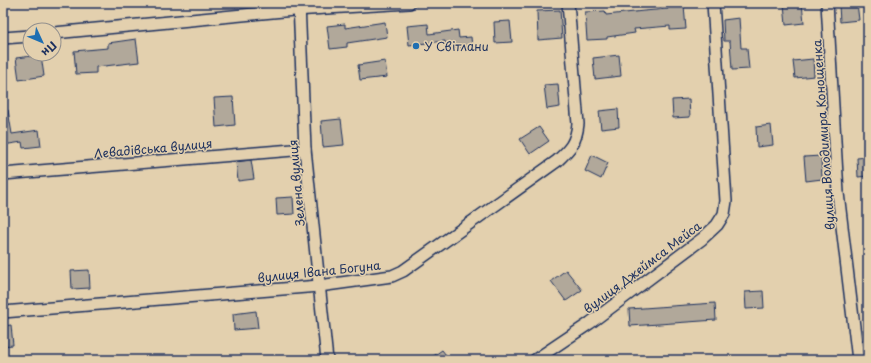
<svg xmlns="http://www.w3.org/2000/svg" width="871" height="363" viewBox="0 0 871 363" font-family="'Playpen Sans',sans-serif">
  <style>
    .building { fill: #b1a89a; stroke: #1b2f5e }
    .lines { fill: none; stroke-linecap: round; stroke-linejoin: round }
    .minor-casing { stroke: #1b2f5e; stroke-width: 14 }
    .minor { stroke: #e3d0ae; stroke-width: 11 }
    .poi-dot { fill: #1f6fb2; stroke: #e3d0ae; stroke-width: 1.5 }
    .labels { text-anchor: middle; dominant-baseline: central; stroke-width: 3; stroke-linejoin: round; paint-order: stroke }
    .poi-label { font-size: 12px; fill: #1b2f5e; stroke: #e3d0ae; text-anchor: start }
    .street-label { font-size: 12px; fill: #1b2f5e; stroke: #e3d0ae }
  </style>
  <rect width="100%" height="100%" fill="#e3d0ae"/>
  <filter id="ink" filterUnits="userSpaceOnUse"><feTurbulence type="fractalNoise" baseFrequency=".025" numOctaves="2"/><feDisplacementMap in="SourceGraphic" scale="8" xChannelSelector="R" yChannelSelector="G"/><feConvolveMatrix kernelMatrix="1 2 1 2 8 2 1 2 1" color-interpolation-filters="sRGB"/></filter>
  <g filter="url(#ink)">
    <!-- building -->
    <g class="building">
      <path d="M 797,3 L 802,3 L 804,23 L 786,25 L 784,4 Z"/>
      <path d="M 857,3 L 859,20 L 840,22 L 839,5 Z"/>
      <path d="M 684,6 L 686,29 L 670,30 L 670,26 L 634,29 L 635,33 L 607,37 L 607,39 L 587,40 L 585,12 L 605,11 L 606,15 L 644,11 L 668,9 L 668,7 Z"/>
      <path d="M 560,10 L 562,38 L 538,40 L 537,11 Z"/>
      <path d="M 739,18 L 741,48 L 747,48 L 749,69 L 732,70 L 730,41 L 724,41 L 723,20 Z"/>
      <path d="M 510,21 L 512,42 L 495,43 L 494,22 Z"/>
      <path d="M 385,22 L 387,37 L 347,43 L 347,47 L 330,49 L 327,26 L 345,24 L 345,28 Z"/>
      <path d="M 428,24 L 429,34 L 458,30 L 459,38 L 471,37 L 472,47 L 446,50 L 445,41 L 409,45 L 407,26 Z"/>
      <path d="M 136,39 L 139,62 L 96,67 L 96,73 L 76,74 L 74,51 L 108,48 L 108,43 Z"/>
      <path d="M 41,55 L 44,76 L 19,80 L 16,58 Z"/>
      <path d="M 619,55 L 621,76 L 595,79 L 593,58 Z"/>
      <path d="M 813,59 L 814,76 L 795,78 L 793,61 Z"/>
      <path d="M 385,61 L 387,77 L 360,80 L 358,65 Z"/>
      <path d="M 558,84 L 560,107 L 547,109 L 544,85 Z"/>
      <path d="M 233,97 L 235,125 L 216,127 L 214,98 Z"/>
      <path d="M 689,99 L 690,117 L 673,118 L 672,100 Z"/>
      <path d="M 618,109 L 619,127 L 601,129 L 599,111 Z"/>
      <path d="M 3,110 L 8,110 L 12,134 L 39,130 L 41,146 L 23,148 L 22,142 L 3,145 Z"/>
      <path d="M 341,119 L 344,145 L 323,147 L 321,121 Z"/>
      <path d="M 771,125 L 773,145 L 757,147 L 756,127 Z"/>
      <path d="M 539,127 L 549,141 L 530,154 L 520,139 Z"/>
      <path d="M 592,155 L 608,163 L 601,179 L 585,171 Z"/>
      <path d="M 821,156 L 822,179 L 806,181 L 804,157 Z"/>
      <path d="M 868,157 L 868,176 L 858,177 L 857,158 Z"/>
      <path d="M 251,160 L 254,179 L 238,181 L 236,162 Z"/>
      <path d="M 293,197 L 294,214 L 277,215 L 276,198 Z"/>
      <path d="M 89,270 L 90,288 L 72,289 L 71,271 Z"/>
      <path d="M 566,270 L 582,290 L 566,301 L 551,281 Z"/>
      <path d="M 763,291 L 764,308 L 746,309 L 745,292 Z"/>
      <path d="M 715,303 L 716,320 L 630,326 L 629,309 Z"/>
      <path d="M 256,311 L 258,328 L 234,330 L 233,314 Z"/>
      <path d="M 11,325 L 13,345 L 3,346 L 3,326 Z"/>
      <path d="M 442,350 L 450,360 L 428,360 Z"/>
    </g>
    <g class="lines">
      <!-- minor casing -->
      <g class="minor-casing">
        <g id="minor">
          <path d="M 299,3 L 305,149 L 327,360"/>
          <path d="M 827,3 L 838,193 L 858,360"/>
          <path d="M 54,33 L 294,10 L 409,3"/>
          <path d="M 3,38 L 30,36"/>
          <path d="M 3,174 L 305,149"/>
          <path d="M 3,312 L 319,286 L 392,276 L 403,271 L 557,161 C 570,149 576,143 578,124 L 568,3"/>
          <path d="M 535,360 L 590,323 L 702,239 L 717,225 L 724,214 L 726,201 L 713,3"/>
        </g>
      </g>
      <!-- minor -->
      <use href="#minor" class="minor"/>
    </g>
  </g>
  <!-- markers -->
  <circle class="poi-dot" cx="416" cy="46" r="4"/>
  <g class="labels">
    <!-- poi labels -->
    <g class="poi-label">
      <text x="424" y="46">У Світлани</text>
    </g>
    <!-- street labels -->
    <g class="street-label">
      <text transform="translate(823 135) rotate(-94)">вулиця Володимира Конощенка</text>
      <text transform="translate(153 148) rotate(-5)">Левадівська вулиця</text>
      <text transform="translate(296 183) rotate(-95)">Зелена вулиця</text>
      <text transform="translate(642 267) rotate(-37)">вулиця Джеймса Мейса</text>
      <text transform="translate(319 271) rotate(-6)">вулиця Івана Богуна</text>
    </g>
  </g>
  <!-- margin -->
  <rect width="871" height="363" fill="none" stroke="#e3d0ae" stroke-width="16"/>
  <rect x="8" y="8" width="855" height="347" fill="none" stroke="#1b2f5e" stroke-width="1.5" filter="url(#ink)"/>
  <!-- north arrow -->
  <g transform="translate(42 42) rotate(134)"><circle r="19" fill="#e3d0ae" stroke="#93908e"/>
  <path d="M0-3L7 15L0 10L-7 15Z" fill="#1f6fb2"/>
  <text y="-6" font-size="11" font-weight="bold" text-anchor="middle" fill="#1b2f5e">Пн</text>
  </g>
</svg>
